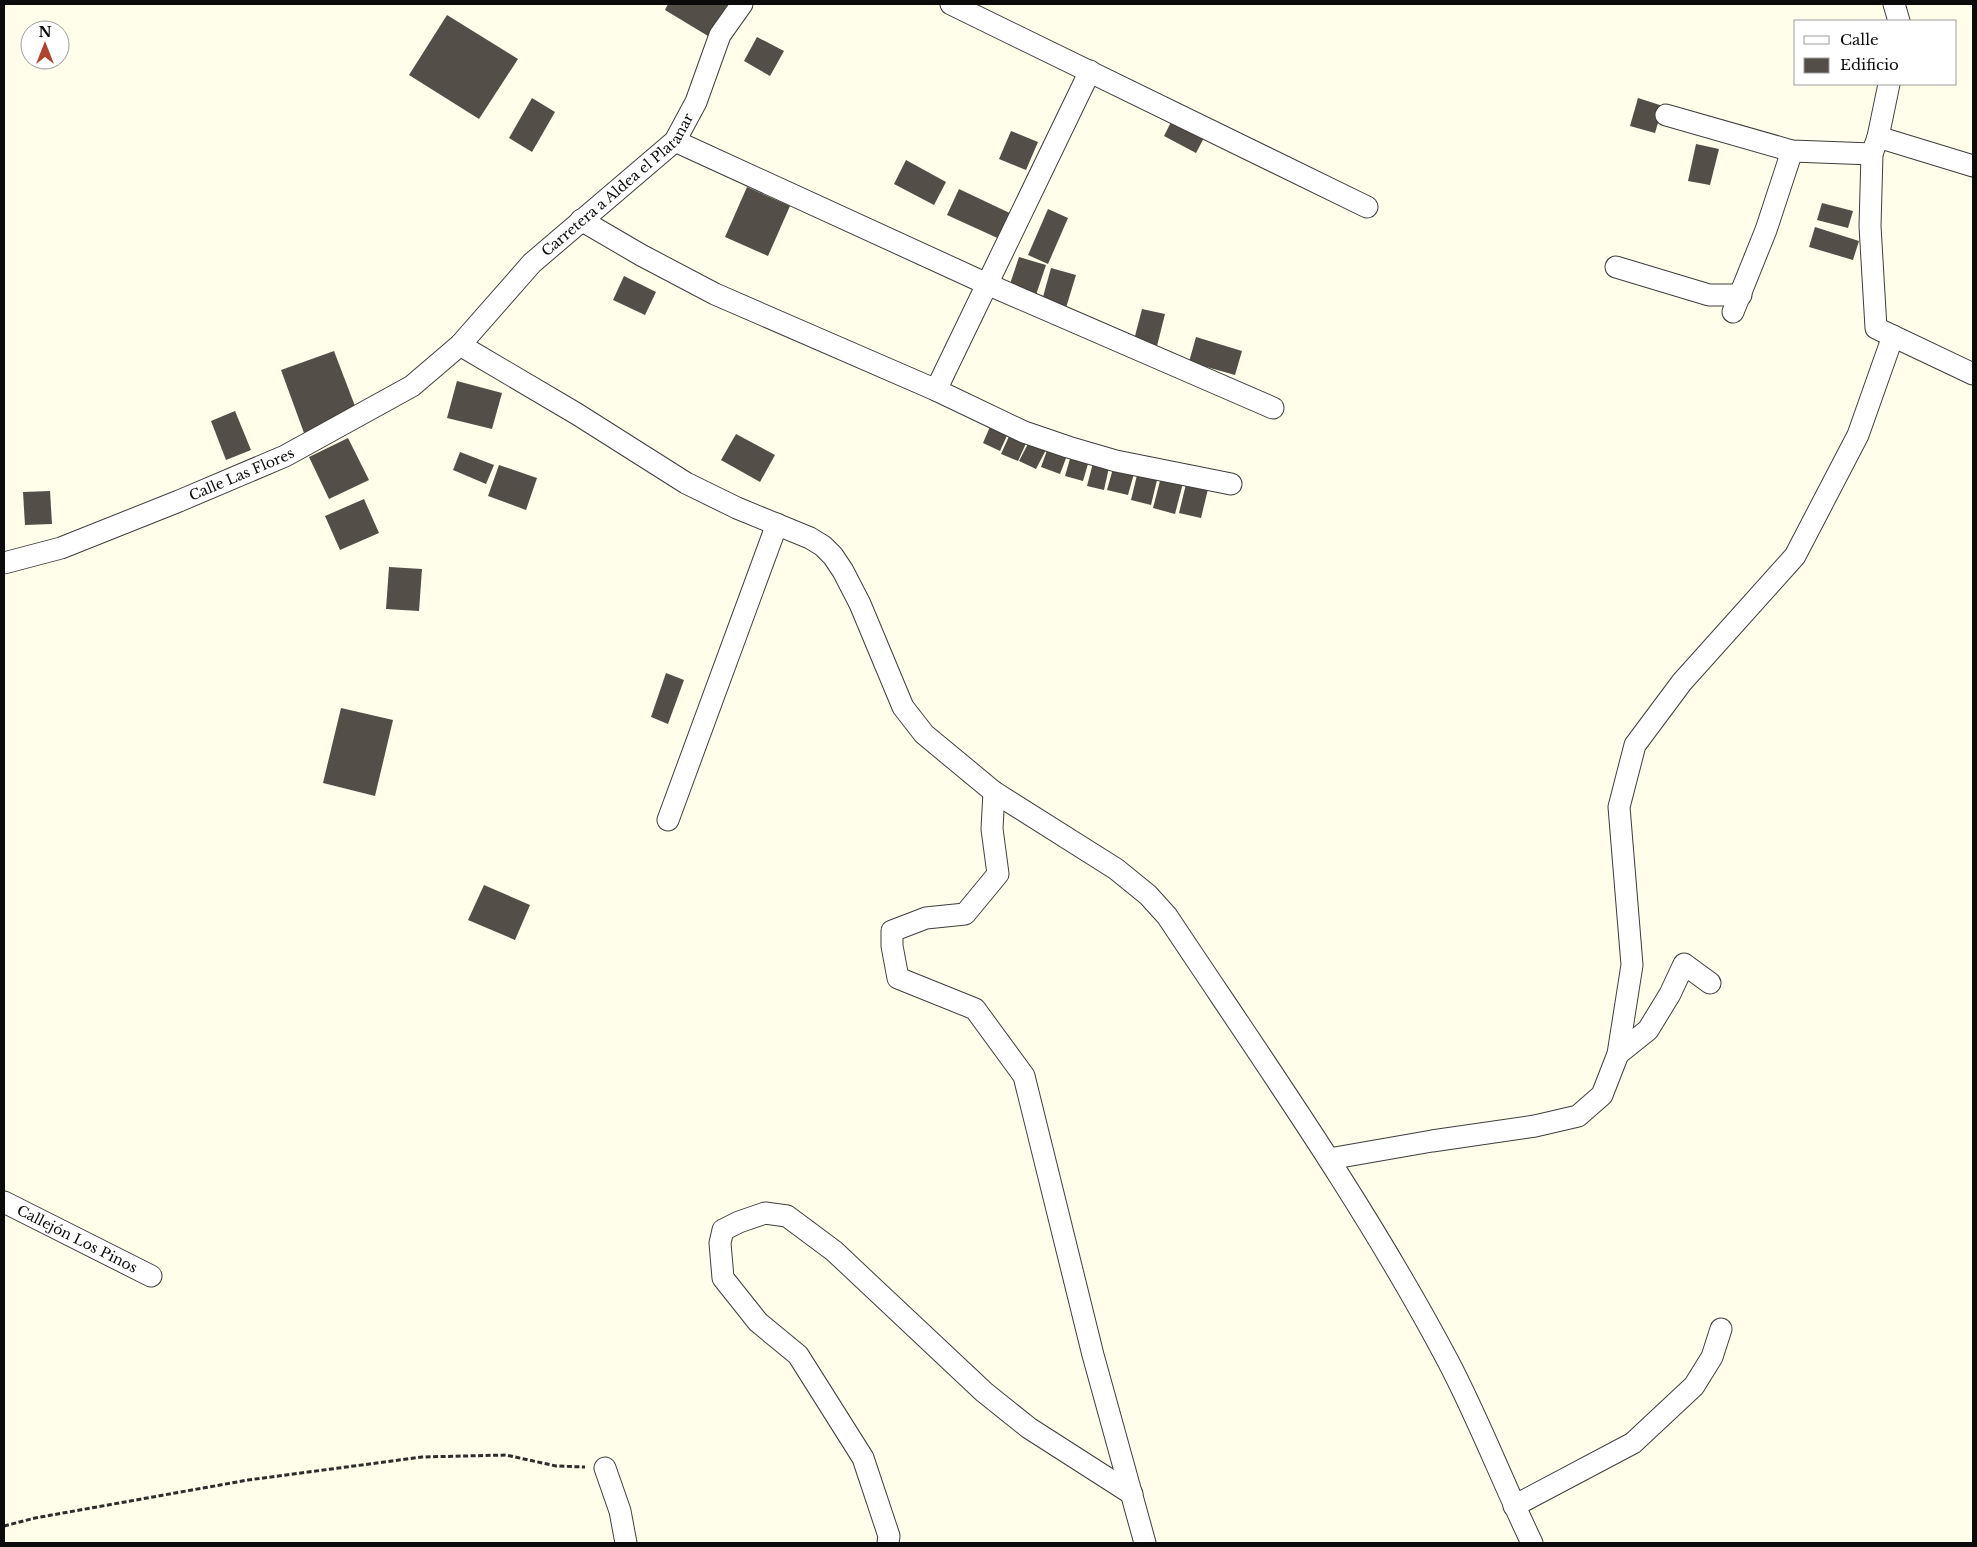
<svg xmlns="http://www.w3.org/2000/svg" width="1977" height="1547" viewBox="0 0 1977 1547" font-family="'Libre Baskerville',serif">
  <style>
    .building { fill: #534e48 }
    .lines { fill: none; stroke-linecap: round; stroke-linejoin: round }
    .minor-casing { stroke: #3e3e3e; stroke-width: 23 }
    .path { stroke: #2d2d2d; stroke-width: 3; stroke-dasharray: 5 2.5; stroke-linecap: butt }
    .minor { stroke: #fff; stroke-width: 21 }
    .labels { text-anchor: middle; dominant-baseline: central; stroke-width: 5; stroke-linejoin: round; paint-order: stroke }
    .street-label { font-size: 14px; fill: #0b0b0b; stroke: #fff }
  </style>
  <rect width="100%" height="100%" fill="#fefeea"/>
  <!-- building -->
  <g class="building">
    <path d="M 668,4 L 728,4 L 708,36 L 665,10 Z"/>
    <path d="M 447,15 L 518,59 L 479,119 L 409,75 Z"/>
    <path d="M 757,37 L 784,51 L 770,76 L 744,61 Z"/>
    <path d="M 532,98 L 555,112 L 532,152 L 509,138 Z"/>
    <path d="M 1638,98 L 1663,106 L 1655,133 L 1630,126 Z"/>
    <path d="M 1174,116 L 1206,134 L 1196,153 L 1164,136 Z"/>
    <path d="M 1011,131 L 1038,142 L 1026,170 L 999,159 Z"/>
    <path d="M 1696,144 L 1719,149 L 1710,185 L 1688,181 Z"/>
    <path d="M 906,160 L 946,182 L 934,205 L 894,184 Z"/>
    <path d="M 747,187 L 790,206 L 768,256 L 725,237 Z"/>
    <path d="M 959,189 L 1016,216 L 1004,241 L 947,215 Z"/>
    <path d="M 1822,203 L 1853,211 L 1848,228 L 1817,220 Z"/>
    <path d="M 1048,209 L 1068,218 L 1048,264 L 1028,255 Z"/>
    <path d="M 1815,227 L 1859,241 L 1853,260 L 1809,247 Z"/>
    <path d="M 1019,257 L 1046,265 L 1035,298 L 1008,290 Z"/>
    <path d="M 1051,268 L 1076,275 L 1065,311 L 1041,304 Z"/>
    <path d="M 624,276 L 656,292 L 645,315 L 613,300 Z"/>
    <path d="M 1142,309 L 1165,314 L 1157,346 L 1134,340 Z"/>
    <path d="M 1196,337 L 1242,351 L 1235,375 L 1189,362 Z"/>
    <path d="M 334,351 L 358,414 L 304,433 L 281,370 Z"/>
    <path d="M 457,381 L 502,393 L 492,429 L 447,418 Z"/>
    <path d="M 235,411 L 251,450 L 226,460 L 211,421 Z"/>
    <path d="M 992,422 L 1010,429 L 1000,451 L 983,443 Z"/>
    <path d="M 1011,432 L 1028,439 L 1018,461 L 1001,454 Z"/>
    <path d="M 736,434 L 775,455 L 760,482 L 721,460 Z"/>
    <path d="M 348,438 L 369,480 L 329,499 L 309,457 Z"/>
    <path d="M 1030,440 L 1047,448 L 1036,469 L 1019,461 Z"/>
    <path d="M 1049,445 L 1068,453 L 1060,474 L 1041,467 Z"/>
    <path d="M 460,452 L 494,465 L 486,484 L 453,470 Z"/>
    <path d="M 1072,452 L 1090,457 L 1083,481 L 1065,476 Z"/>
    <path d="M 1094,459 L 1110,463 L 1104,490 L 1087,486 Z"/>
    <path d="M 499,465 L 537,478 L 526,510 L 488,496 Z"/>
    <path d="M 1114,465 L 1135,470 L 1128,495 L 1107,490 Z"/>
    <path d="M 1138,471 L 1158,476 L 1151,505 L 1131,500 Z"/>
    <path d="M 1161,477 L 1183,483 L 1175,514 L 1153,508 Z"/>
    <path d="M 1186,484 L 1208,489 L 1201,518 L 1179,513 Z"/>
    <path d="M 50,491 L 52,524 L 25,525 L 23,492 Z"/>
    <path d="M 364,499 L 379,533 L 340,550 L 325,516 Z"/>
    <path d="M 389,567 L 422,569 L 419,611 L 386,609 Z"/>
    <path d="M 666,673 L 684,680 L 668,724 L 651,717 Z"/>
    <path d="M 341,708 L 393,720 L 375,796 L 323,783 Z"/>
    <path d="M 484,885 L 530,905 L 515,940 L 468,920 Z"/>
  </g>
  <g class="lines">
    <!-- minor casing -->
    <g class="minor-casing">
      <g id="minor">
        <path d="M 951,4 L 1367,207"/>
        <path d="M 1894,4 L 1899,21"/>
        <path d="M 1889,84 L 1878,137 L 1872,154 L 1870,226 L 1876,328 L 1973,374"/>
        <path d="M 1666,115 L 1792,151 L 1872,154"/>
        <path d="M 1878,137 L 1973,166"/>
        <path d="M 675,141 L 987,284 L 1273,408"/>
        <path d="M 581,220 L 641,255 L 715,294 L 936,390 L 1024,432 L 1068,447 L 1116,461 L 1231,484"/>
        <path d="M 1616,267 L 1709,295 L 1741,295"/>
        <path d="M 1733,312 L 1766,230 L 1792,151"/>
        <path d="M 460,345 L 577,414 L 686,483 L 737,508 L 810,538 L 823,546 L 833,556 L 843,571 L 860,604 L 903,707 L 924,734 L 994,792 L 1116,869 L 1148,895 L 1167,916 C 1264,1062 1366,1206 1448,1361 C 1479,1420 1503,1483 1532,1543"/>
        <path d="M 936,390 L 1090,71"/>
        <path id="s1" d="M 4,563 L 61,548 L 179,501 L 285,456 L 412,386 L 460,345 L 532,263 L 675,141 L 696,102 L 720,35 L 742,4"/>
        <path d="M 994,792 L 992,829 L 998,874 L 965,914 L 926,918 L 892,931 L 892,946 L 898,978 L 975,1009 L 1024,1076 L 1093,1355 L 1145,1543"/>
        <path d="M 668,820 L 777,524"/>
        <path d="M 1618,1054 L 1648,1030 L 1670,994 L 1684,964 L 1710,983"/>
        <path d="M 1329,1159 L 1432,1141 L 1535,1126 L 1578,1116 L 1602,1095 L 1618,1054 L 1632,965 L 1619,807 L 1635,745 L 1682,682 L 1795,556 L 1858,435 L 1893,336"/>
        <path id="s2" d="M 4,1202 L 151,1276"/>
        <path d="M 605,1468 L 620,1511 L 626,1543"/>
        <path d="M 1514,1506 L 1633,1443 L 1694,1386 L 1712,1357 L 1721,1329"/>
        <path d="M 888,1543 L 889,1536 L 863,1458 L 798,1355 L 758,1322 L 723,1278 L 720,1243 L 723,1230 L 739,1222 L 765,1213 L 787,1216 L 834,1251 L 984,1392 L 1029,1428 L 1132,1494"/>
      </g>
    </g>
    <!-- path -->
    <path class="path" d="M 4,1526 L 35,1518 L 248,1480 L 422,1457 L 506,1455 L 556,1466 L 585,1467"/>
    <!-- minor -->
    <use href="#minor" class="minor"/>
  </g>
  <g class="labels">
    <!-- street labels -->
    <g class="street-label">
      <text stroke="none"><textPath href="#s1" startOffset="735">Carretera a Aldea el Platanar</textPath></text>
      <text stroke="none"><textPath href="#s1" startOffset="254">Calle Las Flores</textPath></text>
      <text stroke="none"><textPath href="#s2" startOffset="82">Callejón Los Pinos</textPath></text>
    </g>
  </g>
  <!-- border -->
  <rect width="1977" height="1547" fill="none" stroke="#0b0b0b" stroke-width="10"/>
  <!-- legend -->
  <rect x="1794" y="20" width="162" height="65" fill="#ffffff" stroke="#9d9d9d"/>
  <rect x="1804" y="36" width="25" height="8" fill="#ffffff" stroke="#9d9d9d"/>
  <text x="1840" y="45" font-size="15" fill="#0b0b0b">Calle</text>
  <rect x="1804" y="58" width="25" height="15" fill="#534e48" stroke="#9d9d9d"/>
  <text x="1840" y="70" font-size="15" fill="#0b0b0b">Edificio</text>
  <!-- north arrow -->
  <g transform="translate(45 45)"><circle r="24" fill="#ffffff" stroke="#9d9d9d"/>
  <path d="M0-4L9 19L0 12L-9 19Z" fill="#b1422c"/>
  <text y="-8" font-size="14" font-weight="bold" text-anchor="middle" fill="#0b0b0b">N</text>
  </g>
</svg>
